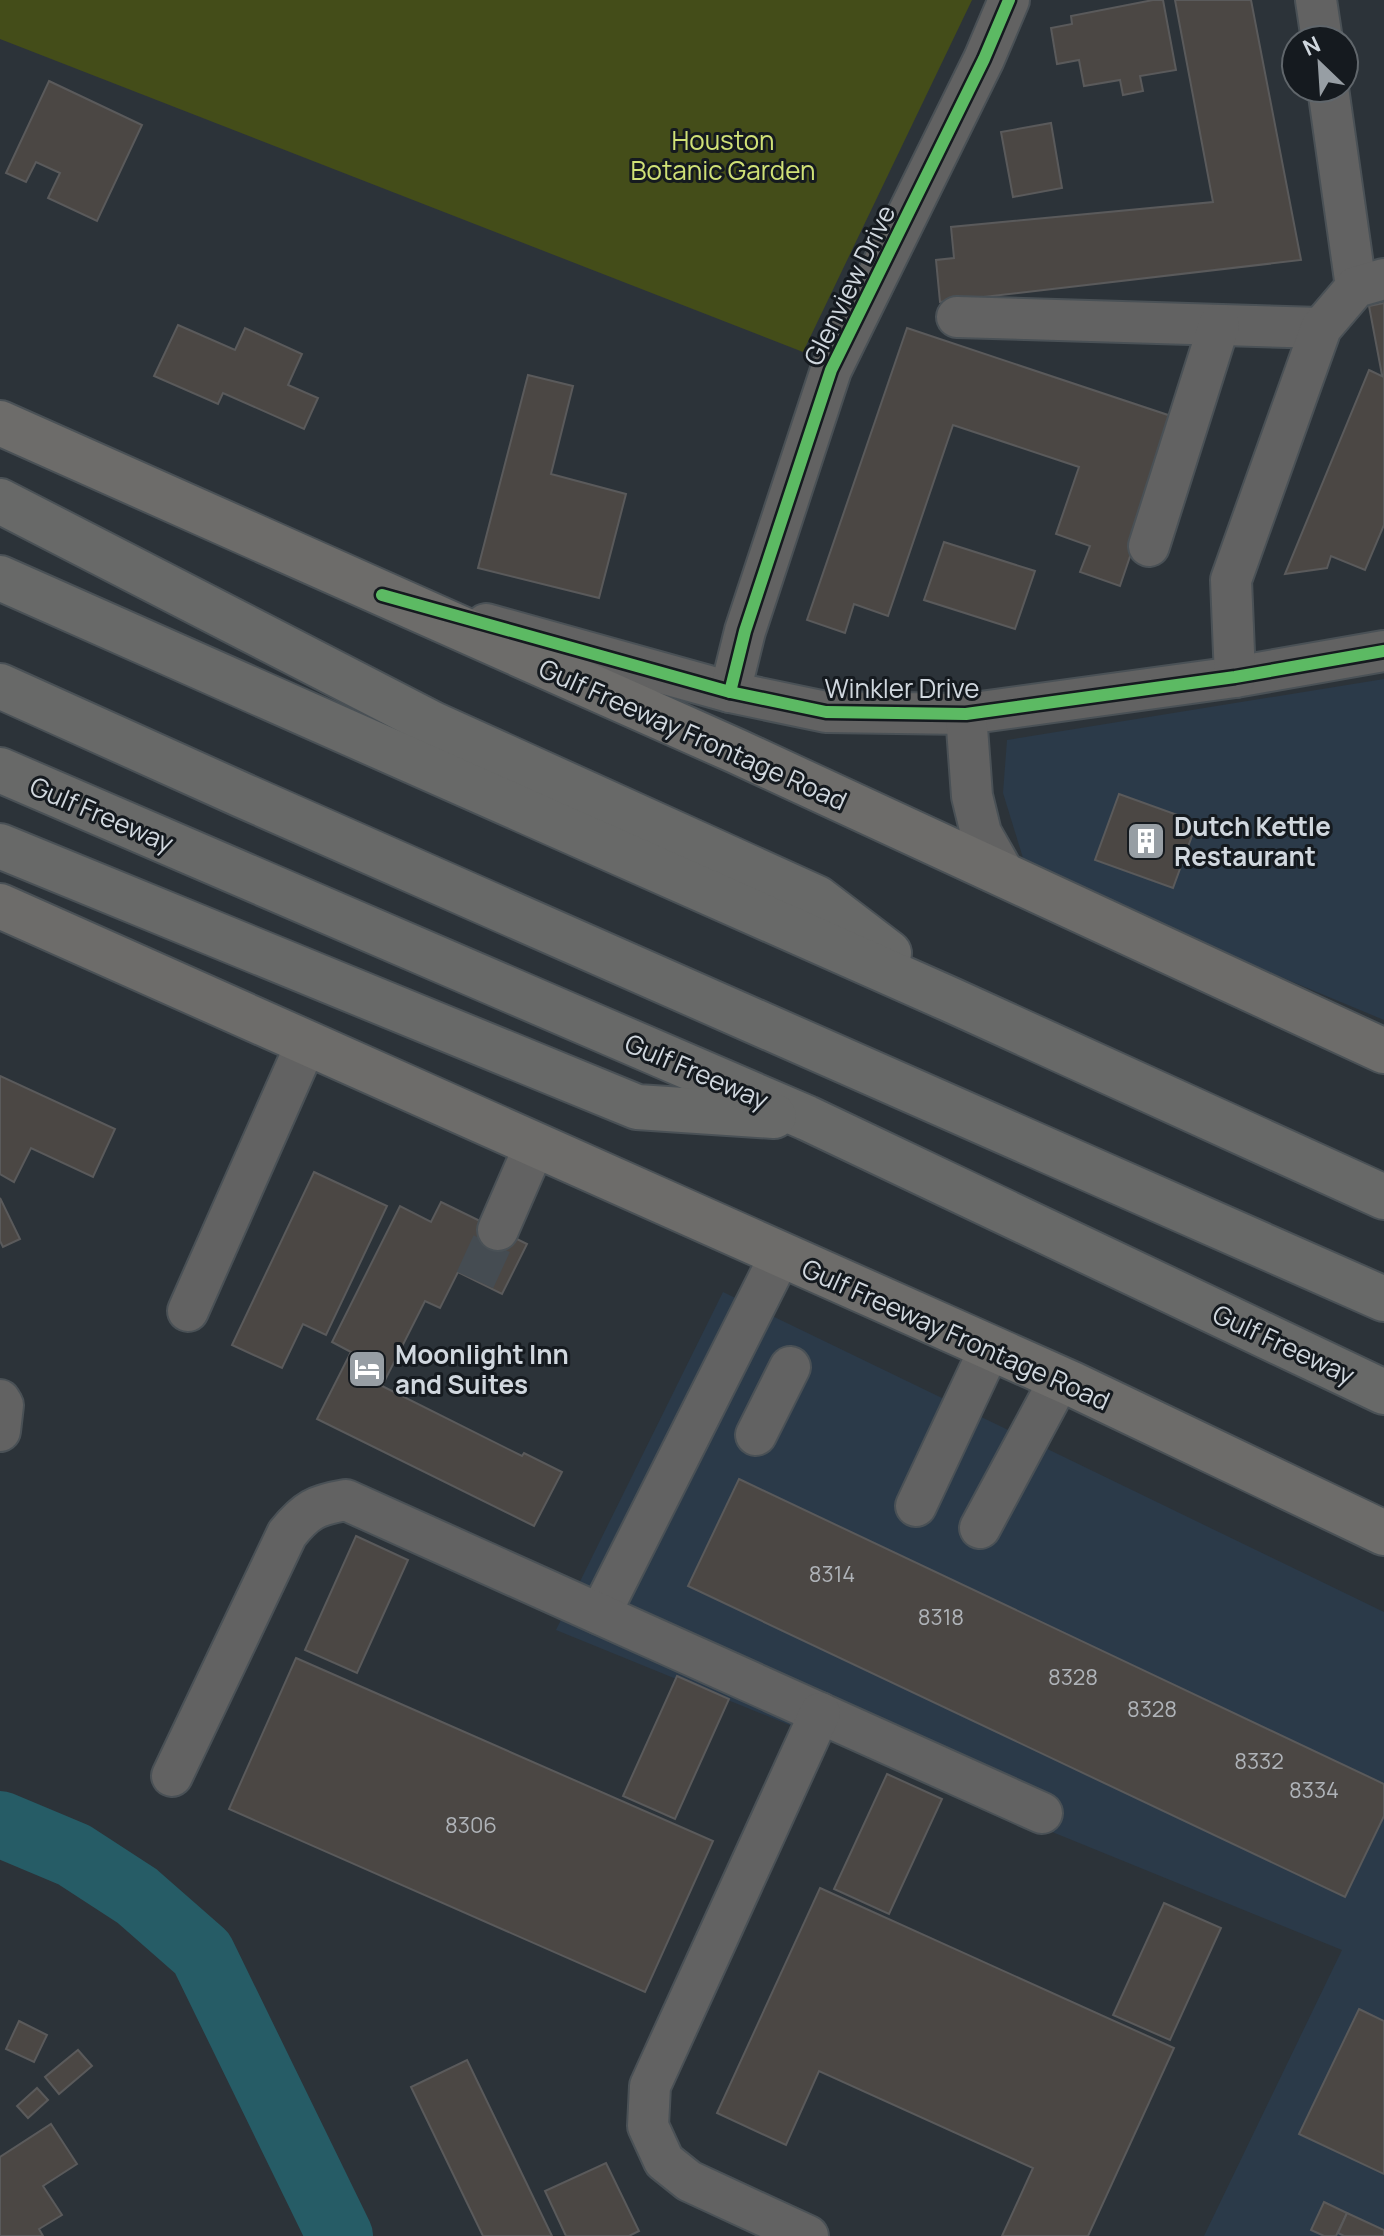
<svg xmlns="http://www.w3.org/2000/svg" width="1384" height="2236" viewBox="0 0 1384 2236" font-family="Manrope,sans-serif">
  <style>
    .built { fill: #2b3a49 }
    .green { fill: #444d19 }
    .lines { fill: none; stroke-linecap: round; stroke-linejoin: round }
    .river { stroke: #265c66; stroke-width: 66 }
    .building { fill: #4b4744; stroke: #5a5a5b; stroke-width: 2 }
    .minor-tunnel { stroke: #454c52; stroke-width: 40; stroke-dasharray: 40 20; stroke-linecap: butt }
    .minor-casing { stroke: #4a5156; stroke-width: 44 }
    .major-casing { stroke: #4a5156; stroke-width: 48 }
    .highway-casing { stroke: #4a5156; stroke-width: 48 }
    .minor { stroke: #626262; stroke-width: 40 }
    .major { stroke: #6d6c6a; stroke-width: 44 }
    .highway { stroke: #686968; stroke-width: 44 }
    .cycleway-casing { stroke: #151a1f; stroke-width: 17 }
    .cycleway { stroke: #5cba63; stroke-width: 12 }
    .labels { text-anchor: middle; dominant-baseline: central; stroke-width: 6; stroke-linejoin: round; paint-order: stroke }
    .number-label { font-size: 22px; fill: #afb3b8 }
    .park-label { font-size: 26px; fill: #d0e176; stroke: #151a1f }
    .street-label { font-size: 26px; fill: #d0d7de; stroke: #151a1f }
    .poi-label { font-size: 26px; font-weight: bold; fill: #d0d7de; stroke: #151a1f; text-anchor: start }
  </style>
  <rect width="100%" height="100%" fill="#2c3339"/>
  <!-- built -->
  <g class="built">
    <path d="M 1384,679 L 1384,1020 L 1027,871 L 1003,793 L 1007,740 Z"/>
    <path d="M 723,1292 L 1384,1612 L 1384,2236 L 1204,2236 L 1342,1950 L 556,1630 Z"/>
  </g>
  <!-- green -->
  <path class="green" d="M 0,0 L 972,0 L 803,352 L 0,39 Z"/>
  <g class="lines">
    <!-- river -->
    <path class="river" d="M 0,1824 L 74,1855 L 137,1896 L 202,1953 L 340,2236"/>
  </g>
  <!-- building -->
  <g class="building">
    <path d="M 1153,0 L 1163,0 L 1176,70 L 1140,76 L 1143,91 L 1123,95 L 1120,80 L 1084,86 L 1079,60 L 1057,64 L 1051,28 L 1072,24 L 1071,16 Z"/>
    <path d="M 1175,0 L 1251,0 L 1301,260 L 940,302 L 936,260 L 954,258 L 951,227 L 1213,202 Z"/>
    <path d="M 49,81 L 142,125 L 97,221 L 48,198 L 60,173 L 36,162 L 26,182 L 6,173 Z"/>
    <path d="M 1051,123 L 1062,188 L 1013,197 L 1001,132 Z"/>
    <path d="M 1384,303 L 1384,375 L 1382,375 L 1369,306 Z"/>
    <path d="M 178,325 L 235,350 L 245,328 L 302,354 L 288,385 L 318,398 L 304,429 L 223,393 L 218,404 L 154,376 Z"/>
    <path d="M 907,328 L 1177,418 L 1120,586 L 1080,572 L 1090,546 L 1056,534 L 1079,467 L 953,425 L 888,616 L 854,604 L 845,633 L 807,620 Z"/>
    <path d="M 1369,370 L 1384,377 L 1384,525 L 1365,570 L 1331,556 L 1327,568 L 1285,574 Z"/>
    <path d="M 528,375 L 573,386 L 551,474 L 626,494 L 599,598 L 478,568 Z"/>
    <path d="M 944,542 L 1035,571 L 1015,629 L 924,600 Z"/>
    <path d="M 1119,794 L 1197,822 L 1173,888 L 1095,860 Z"/>
    <path d="M 0,1076 L 115,1129 L 93,1177 L 31,1148 L 14,1182 L 0,1174 Z"/>
    <path d="M 314,1172 L 387,1206 L 326,1335 L 303,1324 L 282,1368 L 232,1345 Z"/>
    <path d="M 0,1198 L 20,1239 L 3,1247 L 0,1241 Z"/>
    <path d="M 441,1202 L 527,1244 L 502,1294 L 458,1272 L 440,1308 L 425,1301 L 382,1386 L 522,1456 L 524,1453 L 562,1472 L 534,1526 L 317,1419 L 351,1352 L 332,1342 L 400,1206 L 431,1222 Z"/>
    <path d="M 739,1479 L 1384,1784 L 1384,1816 L 1345,1897 L 688,1586 Z"/>
    <path d="M 356,1536 L 408,1560 L 357,1673 L 305,1650 Z"/>
    <path d="M 296,1658 L 713,1841 L 645,1992 L 229,1809 Z"/>
    <path d="M 677,1676 L 729,1699 L 675,1819 L 623,1796 Z"/>
    <path d="M 887,1774 L 942,1799 L 889,1914 L 834,1889 Z"/>
    <path d="M 820,1888 L 1174,2048 L 1088,2236 L 1002,2236 L 1033,2168 L 819,2071 L 786,2145 L 717,2113 Z"/>
    <path d="M 1164,1903 L 1221,1928 L 1170,2040 L 1113,2015 Z"/>
    <path d="M 1359,2009 L 1384,2021 L 1384,2174 L 1299,2134 Z"/>
    <path d="M 19,2021 L 47,2035 L 34,2062 L 6,2049 Z"/>
    <path d="M 78,2050 L 92,2066 L 59,2094 L 45,2077 Z"/>
    <path d="M 467,2060 L 552,2236 L 483,2236 L 411,2087 Z"/>
    <path d="M 37,2088 L 48,2100 L 28,2118 L 17,2106 Z"/>
    <path d="M 51,2124 L 77,2164 L 43,2186 L 62,2215 L 39,2229 L 43,2236 L 0,2236 L 0,2157 Z"/>
    <path d="M 606,2163 L 639,2231 L 629,2236 L 566,2236 L 545,2191 Z"/>
    <path d="M 1324,2202 L 1347,2213 L 1336,2236 L 1324,2236 L 1311,2230 Z"/>
    <path d="M 1347,2213 L 1384,2230 L 1384,2236 L 1344,2236 L 1338,2233 Z"/>
  </g>
  <g class="lines">
    <!-- minor-tunnel -->
    <path class="minor-tunnel" d="M 475,1280 L 498,1230"/>
    <!-- minor casing -->
    <g class="minor-casing">
      <g id="minor">
        <path d="M 1316,0 L 1322,40"/>
        <path d="M 1328,88 L 1356,287"/>
        <path d="M 957,317 L 1321,328"/>
        <path d="M 1149,546 L 1219,325"/>
        <path d="M 486,624 L 730,692 L 826,712 L 966,714 L 1235,677 L 1384,651"/>
        <path d="M 1235,677 L 1231,580 L 1321,328 L 1356,287 L 1384,279"/>
        <path d="M 730,692 L 745,631 L 831,370 L 984,59 L 1009,0"/>
        <path d="M 966,714 L 972,796 L 981,833 L 1006,877"/>
        <path d="M 498,1230 L 535,1145"/>
        <path d="M 188,1311 L 307,1042"/>
        <path d="M 0,1400 L 3,1405 L 0,1431"/>
        <path d="M 756,1435 L 790,1367"/>
        <path d="M 916,1506 L 990,1348"/>
        <path d="M 980,1528 L 1060,1379"/>
        <path d="M 600,1614 L 780,1256"/>
        <path d="M 172,1776 L 287,1534 C 306,1510 316,1505 346,1500 L 1042,1813"/>
        <path d="M 808,2236 L 689,2181 L 664,2161 L 648,2126 L 650,2086 L 820,1713"/>
      </g>
    </g>
    <!-- major casing -->
    <g class="major-casing">
      <g id="major">
        <path d="M 0,423 L 736,751 L 1384,1051"/>
        <path d="M 0,906 L 1072,1384 L 1384,1533"/>
      </g>
    </g>
    <!-- highway casing -->
    <g class="highway-casing">
      <g id="highway">
        <path d="M 0,501 L 433,724 L 817,898 L 889,953"/>
        <path d="M 0,578 L 949,999 L 1384,1197"/>
        <path d="M 0,686 L 244,796 L 1384,1299"/>
        <path d="M 0,770 L 807,1118 L 1384,1392"/>
        <path d="M 0,846 L 637,1107 L 774,1116"/>
      </g>
    </g>
    <!-- minor -->
    <use href="#minor" class="minor"/>
    <!-- major -->
    <use href="#major" class="major"/>
    <!-- highway -->
    <use href="#highway" class="highway"/>
    <!-- cycleway casing -->
    <g class="cycleway-casing">
      <g id="cycleway">
        <path d="M 382,595 L 730,692 L 826,712 L 966,714 L 1235,677 L 1384,651"/>
        <path d="M 730,692 L 745,631 L 831,370 L 984,59 L 1009,0"/>
      </g>
    </g>
    <!-- cycleway -->
    <use href="#cycleway" class="cycleway"/>
  </g>
  <!-- icons -->
  <defs>
    <g id="building-square" transform="scale(2)"><rect x="-9" y="-9" width="18" height="18" rx="4" fill="#979ea4" stroke="#151a1f"/><path d="M-4-6H4V6H1V3H-1V6H-4ZM-2.5-4.3h1.7v1.8h-1.7ZM.8-4.3h1.7v1.8H.8ZM-2.5-1h1.7V.8h-1.7ZM.8-1h1.7V.8H.8Z" fill="#fff"/></g>
    <g id="hotel-square" transform="scale(2)"><rect x="-9" y="-9" width="18" height="18" rx="4" fill="#979ea4" stroke="#151a1f"/><path d="M-6-4.5h1.5V1H6V5H4.5V3h-9V5H-6ZM-4 0a1.8 1.8 0 1 1 3.6 0ZM.5 0V-2.5h3Q6-2.5 6 0Z" fill="#fff"/></g>
  </defs>
  <g fill-rule="evenodd">
    <use href="#building-square" x="1146" y="841"/>
    <use href="#hotel-square" x="367" y="1369"/>
  </g>
  <g class="labels">
    <!-- number labels -->
    <g class="number-label">
      <text x="832" y="1574">8314</text>
      <text x="941" y="1617">8318</text>
      <text x="1073" y="1677">8328</text>
      <text x="1152" y="1709">8328</text>
      <text x="1259" y="1761">8332</text>
      <text x="1314" y="1790">8334</text>
      <text x="471" y="1825">8306</text>
    </g>
    <!-- park labels -->
    <g class="park-label">
      <text x="723" y="140">Houston<tspan x="723" dy="30">Botanic Garden</tspan></text>
    </g>
    <!-- street labels -->
    <g class="street-label">
      <text transform="translate(849 285) rotate(-64)">Glenview Drive</text>
      <text x="902" y="688">Winkler Drive</text>
      <text transform="translate(693 734) rotate(24)">Gulf Freeway Frontage Road</text>
      <text transform="translate(102 814) rotate(23)">Gulf Freeway</text>
      <text transform="translate(697 1071) rotate(23)">Gulf Freeway</text>
      <text transform="translate(956 1334) rotate(24)">Gulf Freeway Frontage Road</text>
      <text transform="translate(1284 1344) rotate(25)">Gulf Freeway</text>
    </g>
    <!-- poi labels -->
    <g class="poi-label">
      <text x="1174" y="826">Dutch Kettle<tspan x="1174" dy="30">Restaurant</tspan></text>
      <text x="395" y="1354">Moonlight Inn<tspan x="395" dy="30">and Suites</tspan></text>
    </g>
  </g>
  <!-- north arrow -->
  <g transform="translate(1320 64) rotate(335)"><circle r="38" fill="#151a1f" stroke="#60666b" stroke-width="2"/>
  <path d="M0-6L14 30L0 20L-14 30Z" fill="#979ea4"/>
  <text y="-12" font-size="22" font-weight="bold" text-anchor="middle" fill="#d0d7de">N</text>
  </g>
</svg>
